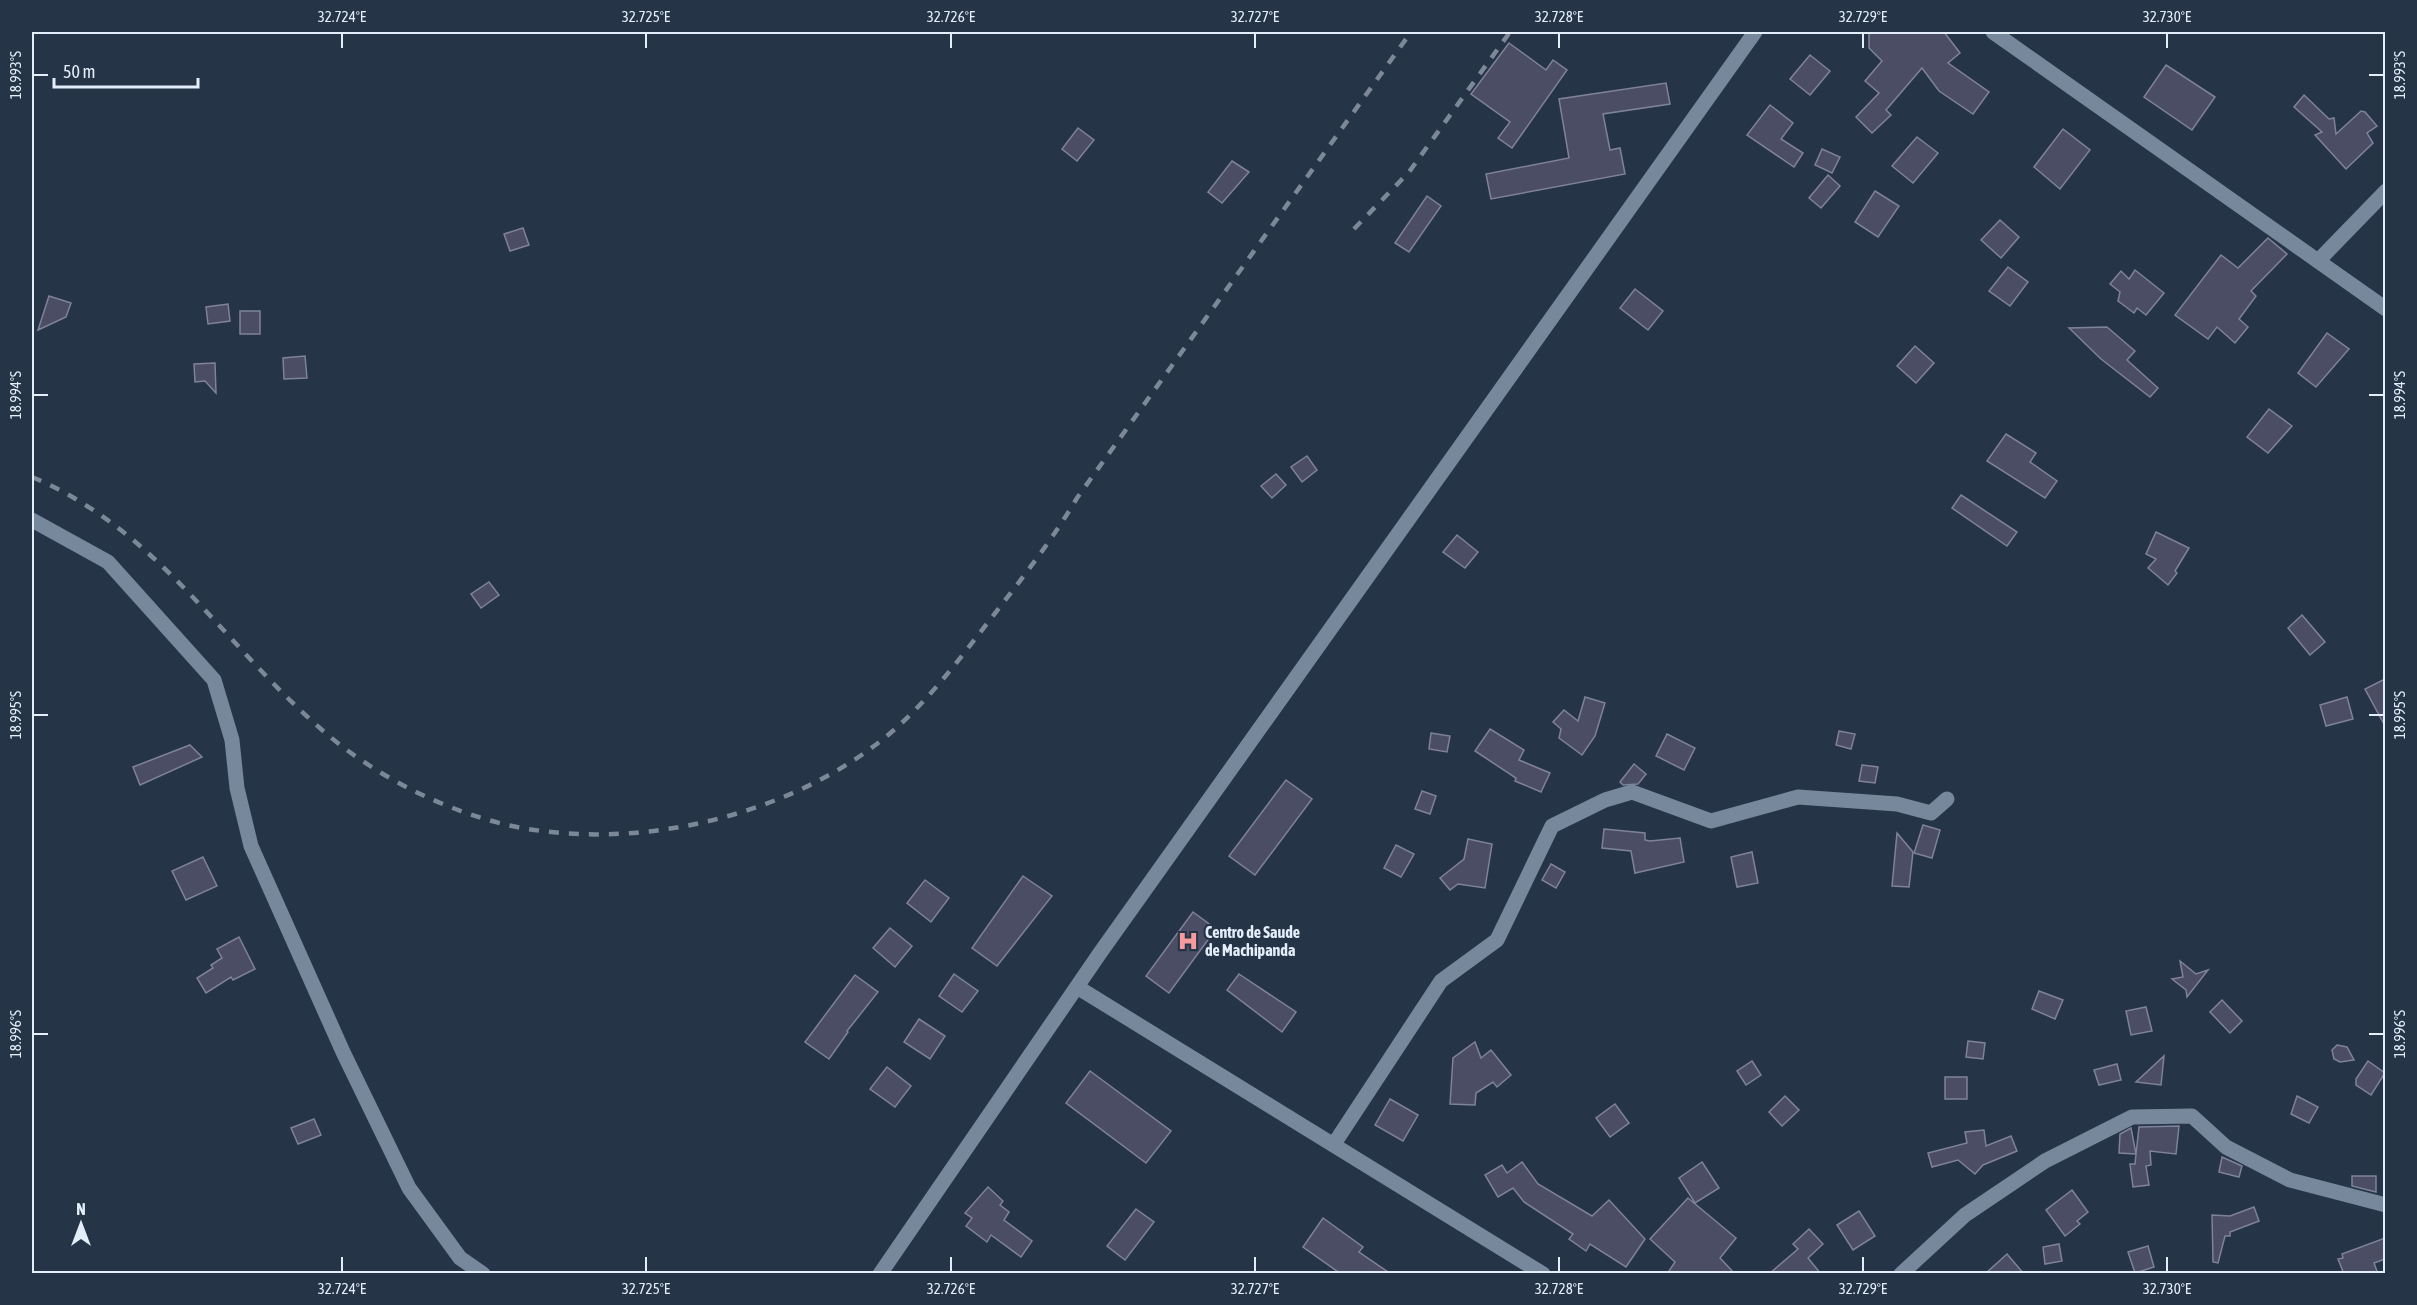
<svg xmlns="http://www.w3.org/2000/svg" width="2417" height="1305" viewBox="0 0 2417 1305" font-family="'Asap Condensed',sans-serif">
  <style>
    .building { fill: #4a4d64; stroke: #7f829b; stroke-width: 1.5 }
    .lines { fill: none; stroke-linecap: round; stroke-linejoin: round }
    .minor { stroke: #77889d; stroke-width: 15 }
    .rail { stroke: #7c8898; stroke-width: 4.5; stroke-dasharray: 10 10; stroke-linecap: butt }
    .ticks { fill: none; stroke: #e4eefa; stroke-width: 2 }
    .labels { text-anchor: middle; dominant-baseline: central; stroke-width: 4.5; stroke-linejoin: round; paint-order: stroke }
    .poi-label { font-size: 16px; font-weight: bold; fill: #e4eefa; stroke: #263447; text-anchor: start }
    .neatline { fill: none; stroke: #e4eefa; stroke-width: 2 }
    .ticks-label { font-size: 15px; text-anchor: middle; fill: #e4eefa }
  </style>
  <rect width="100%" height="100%" fill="#263447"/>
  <!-- building -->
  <g class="building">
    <path d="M 1869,32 L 1944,32 L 1960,53 L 1948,63 L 1989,92 L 1973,114 L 1939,91 L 1922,68 L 1886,110 L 1891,115 L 1872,133 L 1856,117 L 1879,93 L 1865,81 L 1882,61 L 1869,48 Z"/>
    <path d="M 1509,43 L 1546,70 L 1553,60 L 1567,70 L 1512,148 L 1498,138 L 1510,122 L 1471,94 Z"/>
    <path d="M 1810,55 L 1830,71 L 1810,95 L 1790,79 Z"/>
    <path d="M 2166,65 L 2215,97 L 2192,130 L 2144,97 Z"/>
    <path d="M 1666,83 L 1670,104 L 1603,114 L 1610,150 L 1620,148 L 1625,174 L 1491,199 L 1486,174 L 1569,158 L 1559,99 Z"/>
    <path d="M 2304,95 L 2329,119 L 2334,118 L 2336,134 L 2361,111 L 2365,112 L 2377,126 L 2367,133 L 2373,143 L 2346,169 L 2315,135 L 2322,132 L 2294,107 Z"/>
    <path d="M 1770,105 L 1793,123 L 1781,139 L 1803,153 L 1794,167 L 1747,135 Z"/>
    <path d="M 1078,128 L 1094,140 L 1077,161 L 1062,149 Z"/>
    <path d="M 2063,129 L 2090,150 L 2060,189 L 2034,167 Z"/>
    <path d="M 1917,137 L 1938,153 L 1913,183 L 1892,166 Z"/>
    <path d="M 1822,149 L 1840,157 L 1832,173 L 1815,165 Z"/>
    <path d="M 1232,161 L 1249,172 L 1222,203 L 1208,192 Z"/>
    <path d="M 1828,175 L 1840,186 L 1821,208 L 1809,198 Z"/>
    <path d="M 1875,191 L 1899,206 L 1878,237 L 1855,222 Z"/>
    <path d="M 1427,196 L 1441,206 L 1409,252 L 1395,243 Z"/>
    <path d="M 2000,220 L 2019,237 L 2001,258 L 1981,240 Z"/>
    <path d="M 523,228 L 529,245 L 510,251 L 504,234 Z"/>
    <path d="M 2268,238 L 2287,254 L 2251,291 L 2256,296 L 2239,319 L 2248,327 L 2235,343 L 2217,327 L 2208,339 L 2175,315 L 2221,255 L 2238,268 Z"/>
    <path d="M 2008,267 L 2028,282 L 2010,306 L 1989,291 Z"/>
    <path d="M 2135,270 L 2164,293 L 2146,315 L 2137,308 L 2134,313 L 2118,301 L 2120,292 L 2110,284 L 2121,271 L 2129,279 Z"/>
    <path d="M 1635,289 L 1663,311 L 1648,330 L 1620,308 Z"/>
    <path d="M 49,296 L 71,303 L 66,317 L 38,330 Z"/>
    <path d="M 228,304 L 230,321 L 208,324 L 206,307 Z"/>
    <rect x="240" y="311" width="20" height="23"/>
    <path d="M 2107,327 L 2135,351 L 2127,360 L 2158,388 L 2150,397 L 2101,359 L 2069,328 Z"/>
    <path d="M 2327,333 L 2349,349 L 2316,387 L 2298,373 Z"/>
    <path d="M 1915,346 L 1934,363 L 1916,383 L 1897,366 Z"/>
    <path d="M 305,356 L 307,378 L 284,379 L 283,358 Z"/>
    <path d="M 215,363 L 216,393 L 205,381 L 195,382 L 194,364 Z"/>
    <path d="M 2269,409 L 2292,426 L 2268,453 L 2247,437 Z"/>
    <path d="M 2006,434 L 2036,453 L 2030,462 L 2057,481 L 2045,498 L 1987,461 Z"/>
    <path d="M 1307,456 L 1317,470 L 1302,482 L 1291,467 Z"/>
    <path d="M 1276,474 L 1286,485 L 1272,498 L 1261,486 Z"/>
    <path d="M 1961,495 L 2017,532 L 2007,546 L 1952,508 Z"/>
    <path d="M 2156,532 L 2189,548 L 2175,571 L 2177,573 L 2168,585 L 2148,568 L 2156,559 L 2146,554 Z"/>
    <path d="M 1457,535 L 1478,552 L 1465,568 L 1443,552 Z"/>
    <path d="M 489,582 L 499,595 L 481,608 L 471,594 Z"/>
    <path d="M 2302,615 L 2325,642 L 2310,655 L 2288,628 Z"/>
    <path d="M 2385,679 L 2385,726 L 2365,689 Z"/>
    <path d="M 1585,697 L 1605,703 L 1595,736 L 1582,755 L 1559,738 L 1561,729 L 1553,722 L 1564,710 L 1578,721 Z"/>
    <path d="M 2347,697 L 2353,719 L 2326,726 L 2320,705 Z"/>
    <path d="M 1490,729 L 1524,750 L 1519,760 L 1550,773 L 1541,792 L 1515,781 L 1516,778 L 1475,751 Z"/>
    <path d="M 1839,731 L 1855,734 L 1851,749 L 1836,745 Z"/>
    <path d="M 1431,733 L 1450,736 L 1447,752 L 1429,749 Z"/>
    <path d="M 1667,734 L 1695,748 L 1684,770 L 1656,756 Z"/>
    <path d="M 190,745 L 202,757 L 140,785 L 133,767 Z"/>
    <path d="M 1634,764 L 1646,774 L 1638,784 L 1623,785 L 1620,782 Z"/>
    <path d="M 1862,765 L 1878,767 L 1875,783 L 1859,781 Z"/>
    <path d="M 1286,780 L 1312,799 L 1255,875 L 1229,856 Z"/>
    <path d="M 1422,791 L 1436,796 L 1430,814 L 1415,809 Z"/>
    <path d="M 1923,825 L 1940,830 L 1932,858 L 1914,853 Z"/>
    <path d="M 1604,829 L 1645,833 L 1645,840 L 1650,841 L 1680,838 L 1684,862 L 1635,873 L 1631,851 L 1602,848 Z"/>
    <path d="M 1897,833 L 1913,852 L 1909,887 L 1892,886 Z"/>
    <path d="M 1468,839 L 1492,844 L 1485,888 L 1458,884 L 1450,890 L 1440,878 L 1464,859 Z"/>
    <path d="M 1396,845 L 1414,854 L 1401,877 L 1384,868 Z"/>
    <path d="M 1752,852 L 1758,883 L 1737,887 L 1731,857 Z"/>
    <path d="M 203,857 L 217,886 L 186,900 L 172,871 Z"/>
    <path d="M 1551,864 L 1565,872 L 1556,888 L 1542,880 Z"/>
    <path d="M 1023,876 L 1052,896 L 997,966 L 972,948 Z"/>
    <path d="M 925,880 L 949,898 L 931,922 L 907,903 Z"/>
    <path d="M 1193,912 L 1216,929 L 1169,993 L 1146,976 Z"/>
    <path d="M 890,928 L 912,946 L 895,967 L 873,948 Z"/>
    <path d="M 239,937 L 255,969 L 233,980 L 231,977 L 206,993 L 197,978 L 213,968 L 211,965 L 222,958 L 217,949 Z"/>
    <path d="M 2180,961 L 2196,974 L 2208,970 L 2187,997 L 2186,990 L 2172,979 L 2183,977 Z"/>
    <path d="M 954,974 L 978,991 L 962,1012 L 939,996 Z"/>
    <path d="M 1239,974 L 1296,1012 L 1282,1032 L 1227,990 Z"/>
    <path d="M 855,975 L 878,992 L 847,1031 L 848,1032 L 829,1059 L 805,1042 Z"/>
    <path d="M 2039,991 L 2063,1000 L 2055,1019 L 2032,1009 Z"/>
    <path d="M 2222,1000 L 2242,1021 L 2230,1033 L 2210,1012 Z"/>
    <path d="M 2146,1007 L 2152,1031 L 2131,1035 L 2126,1011 Z"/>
    <path d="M 919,1019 L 945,1036 L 930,1059 L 904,1042 Z"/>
    <path d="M 1968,1041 L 1985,1043 L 1983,1059 L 1966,1057 Z"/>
    <path d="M 1475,1042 L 1481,1058 L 1491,1050 L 1511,1075 L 1497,1087 L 1493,1082 L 1476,1093 L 1475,1105 L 1450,1104 L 1453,1058 Z"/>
    <path d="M 2337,1045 L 2347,1047 L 2354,1060 L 2340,1062 L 2334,1059 L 2332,1050 Z"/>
    <path d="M 2164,1056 L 2161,1085 L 2136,1082 Z"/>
    <path d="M 1752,1061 L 1761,1075 L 1746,1085 L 1737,1071 Z"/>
    <path d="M 2368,1061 L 2385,1073 L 2371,1095 L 2356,1085 L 2356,1079 Z"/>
    <path d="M 2117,1064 L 2121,1080 L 2099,1085 L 2094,1070 Z"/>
    <path d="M 887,1067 L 911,1086 L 895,1107 L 870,1089 Z"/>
    <path d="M 1090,1071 L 1171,1131 L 1146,1163 L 1066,1103 Z"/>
    <rect x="1945" y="1077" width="22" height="22"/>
    <path d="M 1785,1096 L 1799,1110 L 1782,1126 L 1769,1112 Z"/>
    <path d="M 2297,1096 L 2318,1107 L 2309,1123 L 2291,1114 Z"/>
    <path d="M 1390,1099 L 1418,1115 L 1403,1141 L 1375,1125 Z"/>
    <path d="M 1615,1104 L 1629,1123 L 1610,1137 L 1596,1118 Z"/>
    <path d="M 314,1119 L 321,1135 L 298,1144 L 291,1128 Z"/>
    <path d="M 2179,1126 L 2176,1154 L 2150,1151 L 2151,1165 L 2146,1166 L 2149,1185 L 2133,1187 L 2130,1164 L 2135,1164 L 2136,1154 L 2119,1153 L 2120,1134 L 2131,1128 L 2136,1154 L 2139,1127 Z"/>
    <path d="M 1984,1130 L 1986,1146 L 2011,1136 L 2017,1151 L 1983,1165 L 1975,1174 L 1958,1160 L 1932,1167 L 1928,1153 L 1967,1143 L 1965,1132 Z"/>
    <path d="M 2222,1157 L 2242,1166 L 2239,1177 L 2219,1172 Z"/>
    <path d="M 1522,1162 L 1538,1184 L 1592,1216 L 1609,1200 L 1645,1239 L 1626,1267 L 1590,1244 L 1586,1251 L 1569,1239 L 1573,1234 L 1524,1202 L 1513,1188 L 1498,1197 L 1485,1175 L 1502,1165 L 1507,1173 Z"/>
    <path d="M 1702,1162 L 1719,1188 L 1695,1203 L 1679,1178 Z"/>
    <path d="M 2352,1176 L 2376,1176 L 2376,1192 L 2352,1186 Z"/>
    <path d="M 988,1187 L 1003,1201 L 1000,1205 L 1009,1212 L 1004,1220 L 1032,1241 L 1021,1257 L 991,1235 L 987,1242 L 966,1226 L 972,1218 L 965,1213 Z"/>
    <path d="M 2072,1190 L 2088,1212 L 2077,1221 L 2080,1224 L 2065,1236 L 2046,1210 Z"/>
    <path d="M 1688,1198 L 1736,1238 L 1720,1258 L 1735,1274 L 1667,1274 L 1675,1262 L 1650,1239 Z"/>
    <path d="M 2254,1207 L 2259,1221 L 2230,1232 L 2230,1236 L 2225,1236 L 2218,1263 L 2213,1262 L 2212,1215 L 2230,1216 Z"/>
    <path d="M 1136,1209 L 1154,1222 L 1125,1260 L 1107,1246 Z"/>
    <path d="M 1859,1211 L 1875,1236 L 1853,1250 L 1837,1225 Z"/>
    <path d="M 1323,1218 L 1363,1247 L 1359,1252 L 1391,1274 L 1341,1274 L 1303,1247 Z"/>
    <path d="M 1809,1229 L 1823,1244 L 1808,1258 L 1821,1274 L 1769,1274 L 1798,1249 L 1793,1244 Z"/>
    <path d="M 2385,1238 L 2385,1259 L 2374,1263 L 2378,1274 L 2344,1274 L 2338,1259 L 2343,1258 L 2342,1254 Z"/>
    <path d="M 2059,1244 L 2062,1261 L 2045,1264 L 2043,1247 Z"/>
    <path d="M 2148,1246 L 2154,1267 L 2135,1273 L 2128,1252 Z"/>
    <path d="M 2007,1254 L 2024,1274 L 1985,1274 Z"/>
  </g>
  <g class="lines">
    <!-- minor -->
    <g class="minor">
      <path d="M 1993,32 L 2386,309"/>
      <path d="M 2318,261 L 2386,191"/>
      <path d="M 32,520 L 108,562 L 214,680 L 232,740 L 237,788 L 251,846 L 343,1052 L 409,1188 L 460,1258 L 483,1274"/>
      <path d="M 1077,987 L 1543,1274"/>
      <path d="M 1334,1144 L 1441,981 L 1497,940 L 1552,826 L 1605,800 L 1632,792 L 1711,821 L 1798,797 L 1897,804 L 1931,813 L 1947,799"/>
      <path d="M 880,1274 L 1100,953 L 1755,32"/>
      <path d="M 1901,1274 L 1965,1215 L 2045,1161 L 2132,1117 L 2192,1116 L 2226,1147 L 2290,1180 L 2386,1205"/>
    </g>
    <!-- rail -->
    <g class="rail">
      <path d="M 1354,229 L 1409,172 L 1510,32"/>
      <path d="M 32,477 C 158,530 221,642 321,729 C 373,775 444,811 512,826 C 631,851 777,819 874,746 C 919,713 955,665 989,621 C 1020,581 1051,542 1077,498 L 1411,32"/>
    </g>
  </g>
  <!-- ticks -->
  <path class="ticks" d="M 342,33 L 342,48M 646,33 L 646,48M 951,33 L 951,48M 1255,33 L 1255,48M 1559,33 L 1559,48M 1863,33 L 1863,48M 2167,33 L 2167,48M 33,75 L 48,75M 2369,75 L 2384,75M 33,395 L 48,395M 2369,395 L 2384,395M 33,715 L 48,715M 2369,715 L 2384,715M 33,1034 L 48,1034M 2369,1034 L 2384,1034M 342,1257 L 342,1272M 646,1257 L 646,1272M 951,1257 L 951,1272M 1255,1257 L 1255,1272M 1559,1257 L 1559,1272M 1863,1257 L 1863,1272M 2167,1257 L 2167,1272"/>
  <!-- icons -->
  <defs>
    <g id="hospital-bare" transform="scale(1.62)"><path d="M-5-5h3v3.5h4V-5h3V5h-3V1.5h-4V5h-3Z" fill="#f59b9e" stroke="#263447" stroke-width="2.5" paint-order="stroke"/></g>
  </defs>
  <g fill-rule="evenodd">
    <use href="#hospital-bare" x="1188" y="941"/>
  </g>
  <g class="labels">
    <!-- poi labels -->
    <g class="poi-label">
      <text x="1205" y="932">Centro de Saude<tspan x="1205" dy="18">de Machipanda</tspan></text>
    </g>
  </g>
  <!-- border -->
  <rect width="2417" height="1305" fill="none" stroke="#263447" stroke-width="66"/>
  <!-- north arrow -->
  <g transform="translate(81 1224)" stroke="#263447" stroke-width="4.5" paint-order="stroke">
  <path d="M0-4.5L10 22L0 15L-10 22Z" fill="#e4eefa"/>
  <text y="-9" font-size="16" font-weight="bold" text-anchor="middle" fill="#e4eefa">N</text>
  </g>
  <!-- scale -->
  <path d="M54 78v9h144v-9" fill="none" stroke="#e4eefa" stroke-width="3"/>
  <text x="63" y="78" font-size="18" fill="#e4eefa" stroke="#263447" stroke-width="4.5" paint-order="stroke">50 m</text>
  <rect x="33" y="33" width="2351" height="1239" class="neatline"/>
  <g class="ticks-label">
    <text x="342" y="22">32.724°E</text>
    <text x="646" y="22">32.725°E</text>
    <text x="951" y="22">32.726°E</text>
    <text x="1255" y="22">32.727°E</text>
    <text x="1559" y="22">32.728°E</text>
    <text x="1863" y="22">32.729°E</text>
    <text x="2167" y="22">32.730°E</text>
    <text transform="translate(16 75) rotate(-90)" y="5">18.993°S</text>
    <text transform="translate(2400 75) rotate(-90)" y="5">18.993°S</text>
    <text transform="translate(16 395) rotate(-90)" y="5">18.994°S</text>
    <text transform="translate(2400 395) rotate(-90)" y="5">18.994°S</text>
    <text transform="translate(16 715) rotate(-90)" y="5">18.995°S</text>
    <text transform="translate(2400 715) rotate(-90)" y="5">18.995°S</text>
    <text transform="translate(16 1034) rotate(-90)" y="5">18.996°S</text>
    <text transform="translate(2400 1034) rotate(-90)" y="5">18.996°S</text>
    <text x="342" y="1294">32.724°E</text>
    <text x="646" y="1294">32.725°E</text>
    <text x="951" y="1294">32.726°E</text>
    <text x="1255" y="1294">32.727°E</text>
    <text x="1559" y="1294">32.728°E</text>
    <text x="1863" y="1294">32.729°E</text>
    <text x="2167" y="1294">32.730°E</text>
  </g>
</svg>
